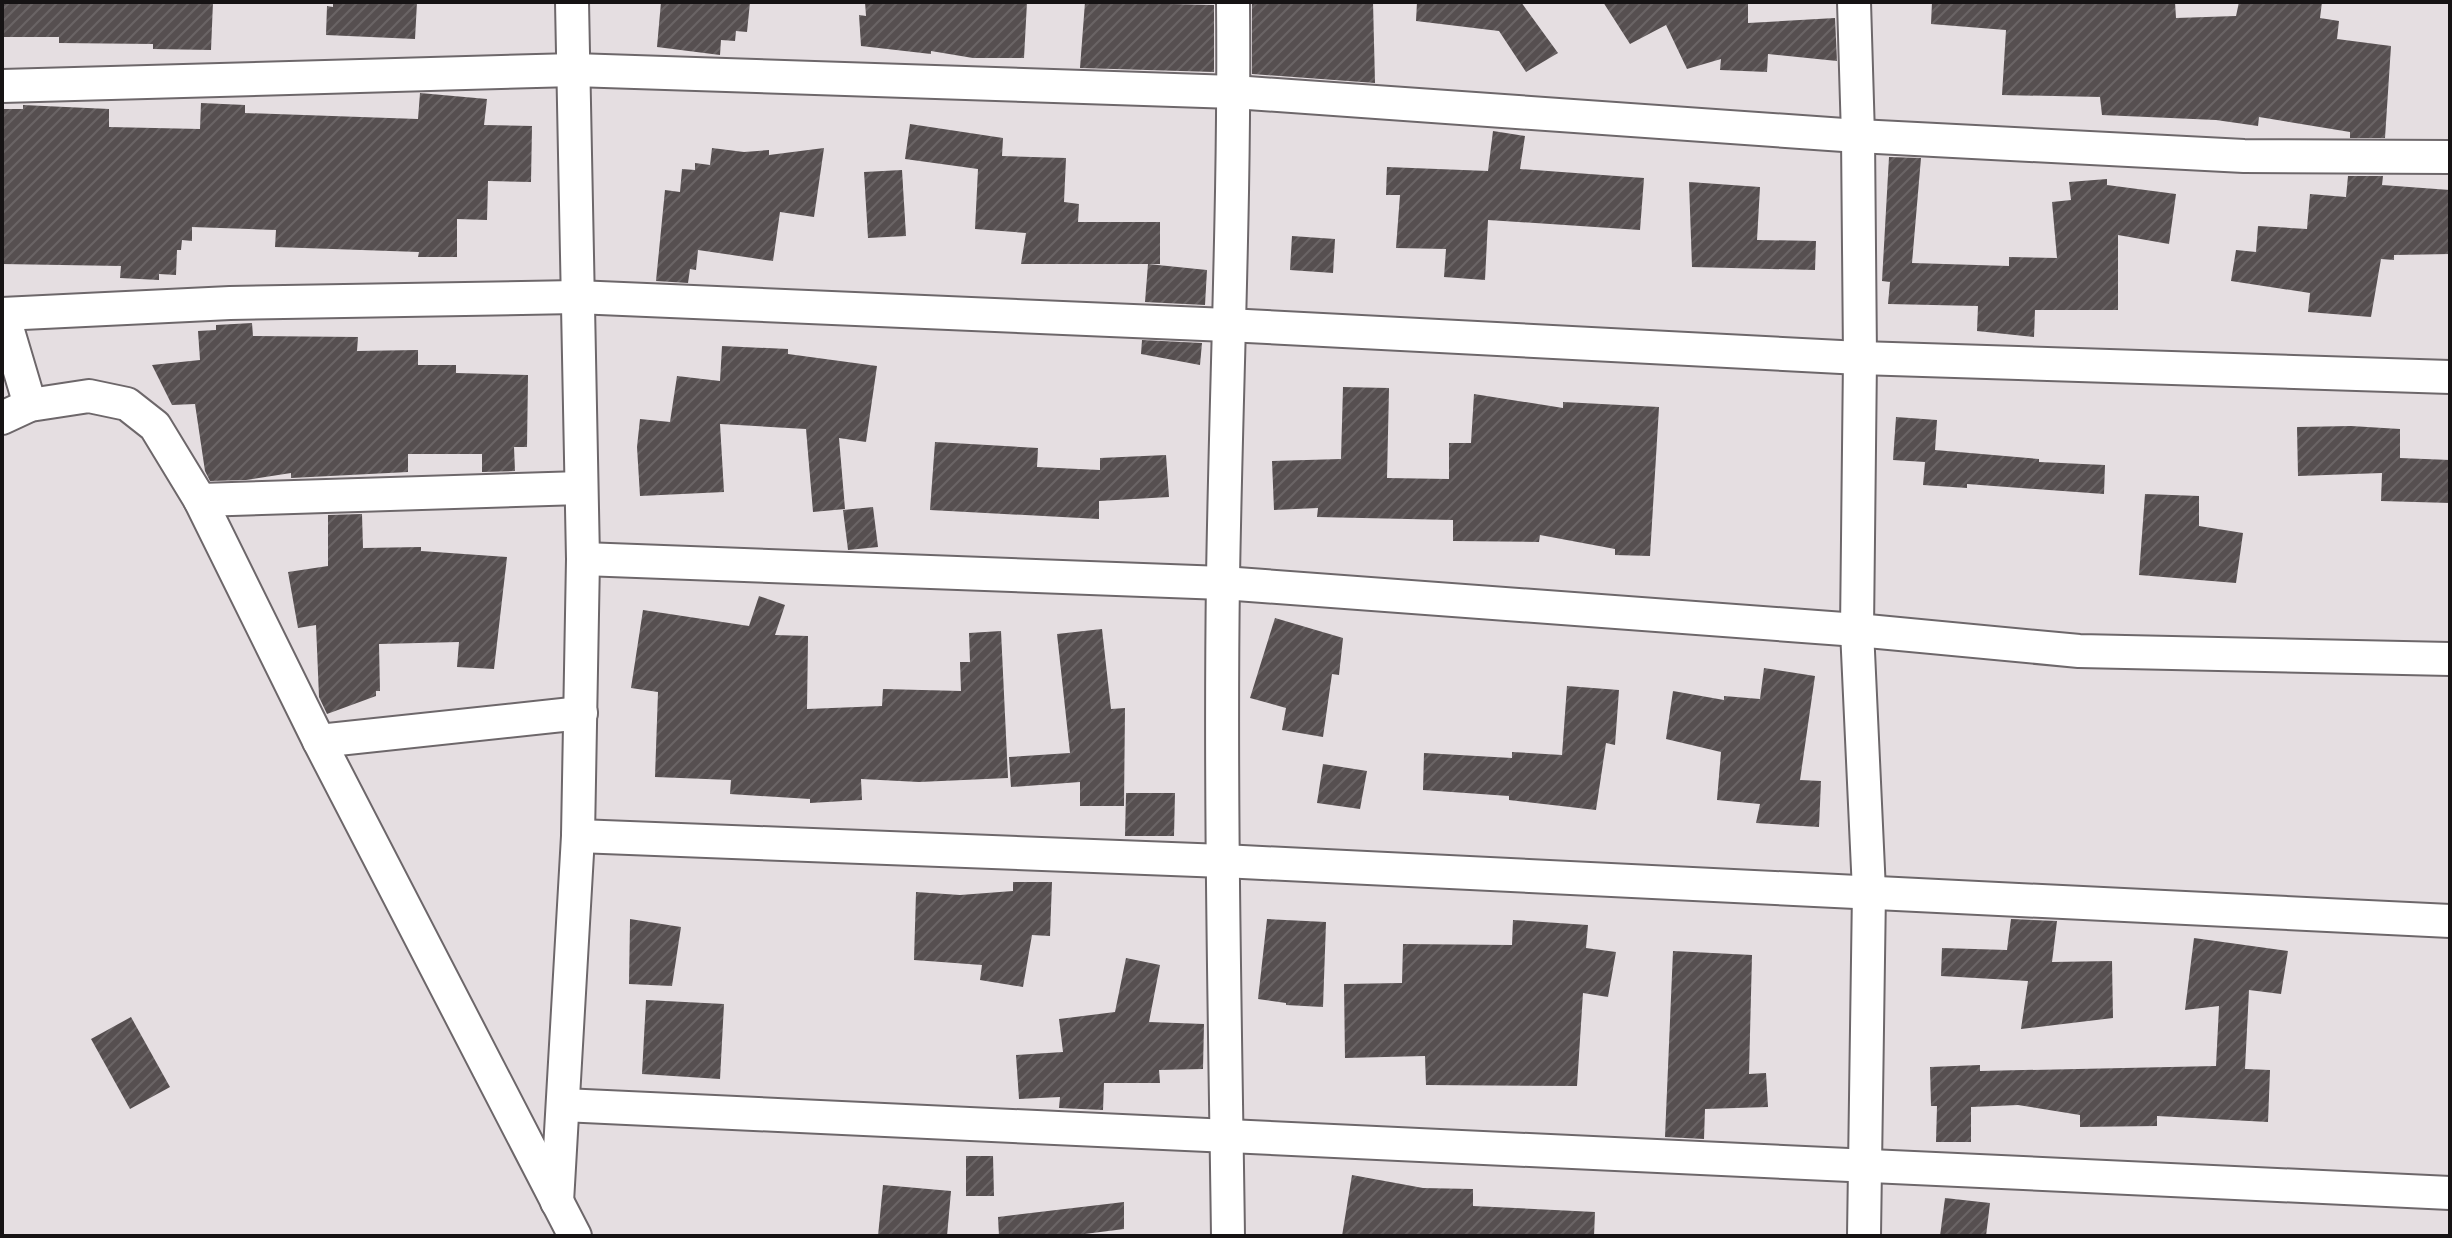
<svg xmlns="http://www.w3.org/2000/svg" width="2452" height="1238" viewBox="0 0 2452 1238" font-family="Commissioner,sans-serif">
  <style>
    .building { fill: url(#building-hatch) }
    .lines { fill: none; stroke-linecap: round; stroke-linejoin: round }
    .street-casing { stroke: #6d676a; stroke-width: 36 }
    .street { stroke: #fff; stroke-width: 32 }
  </style>
  <defs>
    <pattern id="building-hatch" width="6" height="6" patternUnits="userSpaceOnUse" patternTransform="scale(2)"><rect width="6" height="6" fill="#564f50"/><path d="M-1 1l2-2M0 6l6-6M5 7l2-2" fill="none" stroke="#6a6465"/></pattern>
  </defs>
  <rect width="100%" height="100%" fill="#e5dee1"/>
  <!-- building -->
  <g class="building">
    <path d="M 2,2 L 213,2 L 211,50 L 153,49 L 153,44 L 59,43 L 59,37 L 2,37 Z"/>
    <path d="M 333,2 L 417,2 L 415,39 L 326,35 L 327,6 L 333,7 Z"/>
    <path d="M 661,2 L 750,2 L 747,32 L 736,31 L 735,41 L 721,40 L 720,55 L 657,47 Z"/>
    <path d="M 865,2 L 1027,2 L 1024,58 L 973,58 L 931,51 L 931,54 L 861,46 L 859,15 L 866,16 Z"/>
    <path d="M 1085,2 L 1214,5 L 1214,72 L 1080,68 Z"/>
    <path d="M 1252,2 L 1373,2 L 1375,83 L 1252,74 Z"/>
    <path d="M 1417,2 L 1521,2 L 1558,53 L 1526,72 L 1499,31 L 1416,21 Z"/>
    <path d="M 1603,2 L 1748,2 L 1748,23 L 1835,18 L 1837,61 L 1768,54 L 1767,72 L 1720,70 L 1721,59 L 1687,69 L 1666,25 L 1630,44 Z"/>
    <path d="M 1932,2 L 2175,2 L 2176,18 L 2236,16 L 2239,2 L 2322,2 L 2320,18 L 2339,21 L 2337,39 L 2391,46 L 2385,138 L 2350,138 L 2350,132 L 2259,117 L 2258,126 L 2216,120 L 2102,115 L 2100,97 L 2002,95 L 2006,30 L 1931,24 Z"/>
    <path d="M 420,93 L 487,99 L 484,125 L 532,126 L 531,182 L 488,181 L 487,220 L 457,219 L 457,257 L 418,257 L 419,252 L 275,247 L 276,230 L 192,227 L 192,241 L 182,240 L 181,250 L 177,250 L 176,275 L 159,274 L 159,280 L 120,278 L 121,266 L 2,264 L 2,109 L 23,109 L 23,105 L 109,109 L 109,127 L 200,129 L 201,103 L 245,105 L 245,113 L 418,119 Z"/>
    <path d="M 910,124 L 1003,138 L 1002,156 L 1066,158 L 1064,202 L 1079,204 L 1078,222 L 1160,222 L 1160,264 L 1021,264 L 1026,233 L 975,229 L 978,169 L 905,159 Z"/>
    <path d="M 1493,131 L 1525,136 L 1520,169 L 1644,178 L 1640,230 L 1488,220 L 1485,280 L 1444,277 L 1446,249 L 1396,248 L 1400,195 L 1386,195 L 1387,167 L 1488,171 Z"/>
    <path d="M 712,148 L 744,152 L 769,150 L 769,155 L 824,148 L 814,217 L 780,212 L 773,261 L 698,250 L 696,270 L 690,269 L 688,283 L 656,281 L 665,190 L 680,192 L 682,169 L 695,170 L 695,163 L 710,165 Z"/>
    <path d="M 1889,157 L 1921,158 L 1912,263 L 2009,266 L 2009,257 L 2057,258 L 2052,202 L 2071,200 L 2069,182 L 2107,179 L 2107,185 L 2176,194 L 2169,244 L 2118,235 L 2118,310 L 2035,310 L 2034,337 L 1977,331 L 1978,306 L 1888,304 L 1890,282 L 1882,281 Z"/>
    <path d="M 902,170 L 906,236 L 868,238 L 864,172 Z"/>
    <path d="M 2348,176 L 2383,176 L 2382,185 L 2450,190 L 2450,254 L 2394,255 L 2394,260 L 2381,259 L 2371,317 L 2308,312 L 2310,293 L 2231,281 L 2236,250 L 2256,252 L 2258,226 L 2307,229 L 2310,194 L 2346,197 Z"/>
    <path d="M 1689,182 L 1760,187 L 1757,240 L 1816,241 L 1815,270 L 1692,267 Z"/>
    <path d="M 1292,236 L 1335,239 L 1333,273 L 1290,270 Z"/>
    <path d="M 1148,264 L 1207,270 L 1205,305 L 1145,302 Z"/>
    <path d="M 252,323 L 253,336 L 358,337 L 357,351 L 418,350 L 418,365 L 456,365 L 456,373 L 528,375 L 527,447 L 514,447 L 515,471 L 482,472 L 482,454 L 408,454 L 408,472 L 291,478 L 291,473 L 246,480 L 210,481 L 205,471 L 195,404 L 172,405 L 152,365 L 200,360 L 198,331 L 216,330 L 216,325 Z"/>
    <path d="M 1142,340 L 1202,343 L 1200,365 L 1141,354 Z"/>
    <path d="M 722,346 L 788,349 L 788,354 L 877,366 L 866,442 L 839,438 L 845,509 L 813,512 L 806,429 L 720,424 L 724,492 L 640,496 L 637,447 L 640,419 L 670,422 L 677,376 L 720,381 Z"/>
    <path d="M 1343,387 L 1389,388 L 1387,478 L 1449,479 L 1449,443 L 1471,443 L 1474,394 L 1563,408 L 1563,402 L 1659,407 L 1650,556 L 1615,555 L 1615,549 L 1540,535 L 1539,542 L 1453,541 L 1453,520 L 1317,517 L 1318,508 L 1274,510 L 1272,461 L 1341,459 Z"/>
    <path d="M 1896,417 L 1937,420 L 1935,450 L 2039,459 L 2039,462 L 2105,465 L 2104,494 L 1967,484 L 1967,488 L 1923,485 L 1925,462 L 1893,460 Z"/>
    <path d="M 2351,426 L 2400,429 L 2400,458 L 2450,460 L 2450,503 L 2381,501 L 2382,473 L 2298,476 L 2297,427 Z"/>
    <path d="M 935,442 L 1038,448 L 1037,467 L 1100,470 L 1100,458 L 1166,455 L 1169,497 L 1099,501 L 1099,519 L 930,510 Z"/>
    <path d="M 2145,494 L 2199,496 L 2199,526 L 2243,533 L 2236,583 L 2139,575 Z"/>
    <path d="M 873,507 L 878,547 L 848,550 L 843,510 Z"/>
    <path d="M 362,514 L 363,548 L 421,547 L 421,551 L 507,557 L 494,669 L 457,667 L 459,642 L 379,644 L 380,691 L 376,691 L 376,696 L 327,714 L 319,697 L 316,625 L 298,628 L 288,572 L 328,566 L 328,515 Z"/>
    <path d="M 759,596 L 785,605 L 775,635 L 808,636 L 807,709 L 882,706 L 883,689 L 961,691 L 960,662 L 970,662 L 969,633 L 1001,631 L 1008,778 L 919,782 L 861,779 L 862,800 L 810,803 L 810,799 L 730,794 L 731,780 L 655,777 L 658,692 L 631,688 L 643,610 L 749,626 Z"/>
    <path d="M 1275,618 L 1343,638 L 1339,675 L 1332,674 L 1323,737 L 1282,730 L 1286,708 L 1250,698 Z"/>
    <path d="M 1102,629 L 1111,709 L 1125,708 L 1124,806 L 1080,806 L 1080,782 L 1011,787 L 1009,757 L 1070,753 L 1057,634 Z"/>
    <path d="M 1764,668 L 1815,676 L 1800,780 L 1821,781 L 1819,827 L 1756,823 L 1760,804 L 1717,800 L 1721,752 L 1666,739 L 1673,691 L 1724,700 L 1724,696 L 1760,699 Z"/>
    <path d="M 1567,686 L 1619,690 L 1615,745 L 1606,743 L 1596,810 L 1509,800 L 1509,796 L 1423,790 L 1424,753 L 1512,758 L 1512,752 L 1562,755 Z"/>
    <path d="M 1323,764 L 1367,771 L 1360,809 L 1317,803 Z"/>
    <path d="M 1126,793 L 1175,793 L 1174,836 L 1125,836 Z"/>
    <path d="M 1013,882 L 1052,882 L 1050,936 L 1032,935 L 1023,987 L 980,980 L 982,965 L 914,960 L 916,892 L 960,895 L 1013,891 Z"/>
    <path d="M 630,919 L 681,927 L 672,986 L 629,984 Z"/>
    <path d="M 1267,919 L 1326,922 L 1323,1007 L 1286,1005 L 1286,1003 L 1258,999 Z"/>
    <path d="M 2011,919 L 2057,921 L 2052,962 L 2112,961 L 2113,1018 L 2021,1029 L 2028,981 L 1941,976 L 1942,948 L 2007,950 Z"/>
    <path d="M 1513,920 L 1588,925 L 1586,948 L 1616,952 L 1608,997 L 1583,993 L 1577,1086 L 1426,1085 L 1425,1056 L 1345,1058 L 1344,984 L 1402,983 L 1403,944 L 1512,945 Z"/>
    <path d="M 2194,938 L 2288,951 L 2281,994 L 2249,990 L 2245,1069 L 2270,1070 L 2268,1122 L 2157,1116 L 2157,1126 L 2080,1127 L 2080,1115 L 2018,1105 L 1971,1107 L 1971,1142 L 1936,1142 L 1937,1106 L 1931,1106 L 1930,1067 L 1980,1065 L 1980,1071 L 2216,1066 L 2219,1006 L 2185,1010 Z"/>
    <path d="M 1673,951 L 1752,955 L 1749,1074 L 1766,1073 L 1768,1107 L 1705,1109 L 1704,1139 L 1665,1137 Z"/>
    <path d="M 1126,958 L 1160,965 L 1149,1022 L 1204,1024 L 1203,1069 L 1159,1070 L 1160,1083 L 1104,1083 L 1103,1110 L 1059,1108 L 1060,1097 L 1019,1099 L 1016,1055 L 1063,1052 L 1059,1019 L 1115,1012 Z"/>
    <path d="M 646,1000 L 724,1004 L 720,1079 L 642,1074 Z"/>
    <path d="M 131,1017 L 170,1087 L 130,1109 L 91,1039 Z"/>
    <path d="M 966,1156 L 993,1156 L 994,1196 L 966,1196 Z"/>
    <path d="M 1352,1175 L 1423,1188 L 1473,1189 L 1473,1206 L 1595,1212 L 1594,1236 L 1342,1236 Z"/>
    <path d="M 883,1185 L 951,1191 L 947,1236 L 878,1236 Z"/>
    <path d="M 1945,1198 L 1990,1203 L 1986,1236 L 1940,1236 Z"/>
    <path d="M 1124,1202 L 1124,1229 L 1069,1236 L 999,1236 L 998,1217 Z"/>
  </g>
  <g class="lines">
    <!-- street casing -->
    <g class="street-casing">
      <g id="street">
        <path d="M 1854,2 L 1858,136 L 1860,358 L 1857,630 L 1869,891 L 1864,1236"/>
        <path d="M 2,86 L 574,70 L 1234,92 L 1858,136 L 2244,156 L 2450,157"/>
        <path d="M 2,314 L 230,303 L 576,297 L 1227,325 L 1860,358 L 2450,377"/>
        <path d="M 3,314 L 30,405"/>
        <path d="M 2,418 L 30,405 L 89,396 L 127,404 L 155,426 L 200,500 L 319,741 L 575,1236"/>
        <path d="M 200,500 L 581,488"/>
        <path d="M 583,559 L 1223,583 L 1857,630 L 2079,651 L 2450,659"/>
        <path d="M 319,741 L 581,713"/>
        <path d="M 578,836 L 1223,861 L 2450,921"/>
        <path d="M 563,1105 L 2450,1193"/>
        <path d="M 557,1202 L 578,836 L 583,559 L 572,2"/>
        <path d="M 1228,1236 C 1225,1017 1220,798 1223,579 C 1226,386 1235,194 1233,2"/>
      </g>
    </g>
    <!-- street -->
    <use href="#street" class="street"/>
  </g>
  <!-- border -->
  <rect width="2452" height="1238" fill="none" stroke="#161314" stroke-width="8"/>
</svg>
